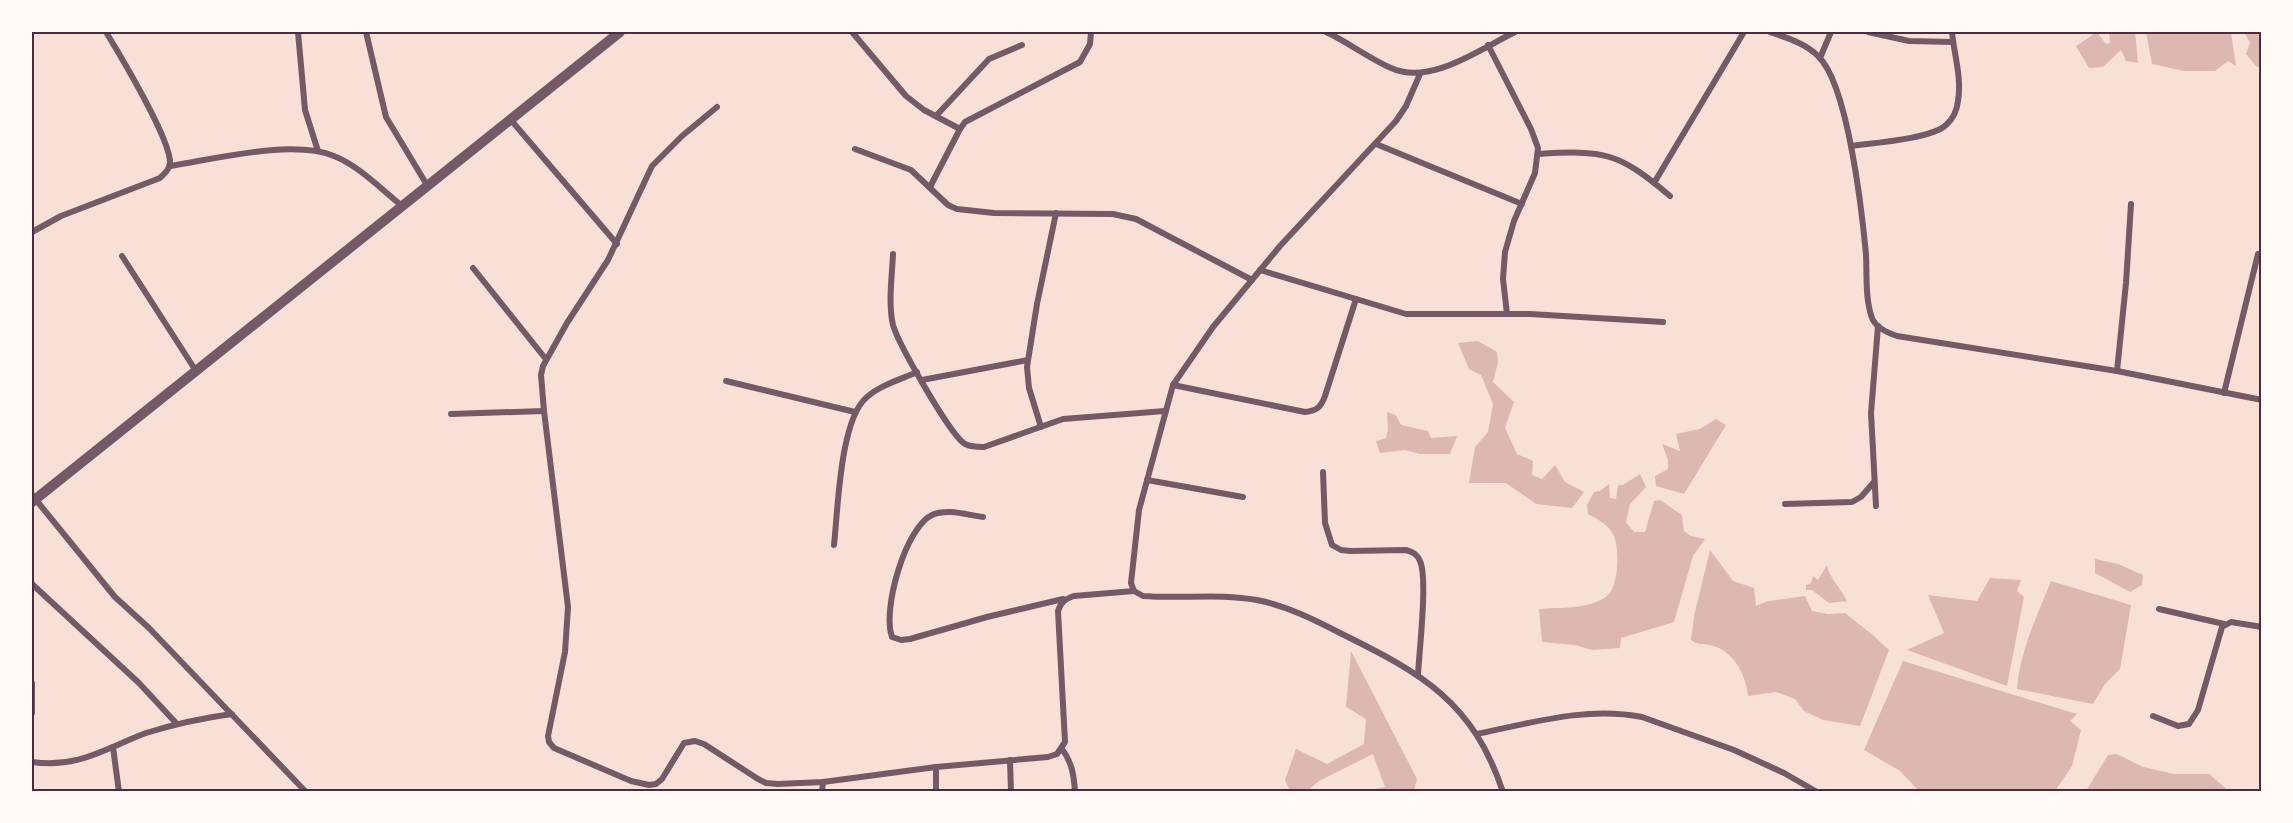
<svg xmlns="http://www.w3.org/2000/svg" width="2293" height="823" viewBox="0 0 2293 823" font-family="Overpass,sans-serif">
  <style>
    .water { fill: #dcb8b0 }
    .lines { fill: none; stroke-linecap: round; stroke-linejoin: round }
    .minor { stroke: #755966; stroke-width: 6 }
    .tertiary { stroke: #755966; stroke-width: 10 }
    .neatline { fill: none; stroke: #4a2c40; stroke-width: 2 }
  </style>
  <rect width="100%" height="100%" fill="#f7e1d7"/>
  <!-- water -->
  <g class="water">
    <path d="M 2097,32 L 2106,44 L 2110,43 L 2109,32 L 2135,32 L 2138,63 L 2126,61 L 2121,50 L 2103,67 L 2089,68 L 2076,46 Z"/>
    <path d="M 2146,32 L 2231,32 L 2236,66 L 2228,61 L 2215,71 L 2184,71 L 2152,64 Z"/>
    <path d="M 2244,32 L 2261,32 L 2261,65 L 2257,67 L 2246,54 L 2250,43 Z"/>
    <path d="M 1478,341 L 1497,352 L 1498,362 L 1493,382 L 1514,402 L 1505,428 L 1517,454 L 1533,461 L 1532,475 L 1542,479 L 1555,465 L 1565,482 L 1584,492 L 1572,508 L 1536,504 L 1506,483 L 1469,483 L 1475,447 L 1488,432 L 1493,404 L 1481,375 L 1469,369 L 1458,343 Z"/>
    <path d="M 1387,412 L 1396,415 L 1401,425 L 1428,431 L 1431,438 L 1457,436 L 1450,454 L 1420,454 L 1405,450 L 1380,453 L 1376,441 L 1386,438 L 1388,430 Z"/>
    <path d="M 1716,419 L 1726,425 L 1684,494 L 1656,486 L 1655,476 L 1668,469 L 1668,460 L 1662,444 L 1680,451 L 1676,434 L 1700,429 Z"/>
    <path d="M 1640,474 L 1646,487 L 1630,504 L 1626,522 L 1634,532 L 1645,532 L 1654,501 L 1660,500 L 1682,515 L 1684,531 L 1691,536 L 1705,539 L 1693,556 L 1674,622 L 1621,638 L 1620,648 L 1592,650 L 1575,645 L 1542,642 L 1539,609 C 1560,607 1589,610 1607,596 C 1619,587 1620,547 1613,534 C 1609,525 1596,518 1588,514 L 1587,505 L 1594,492 L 1600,491 L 1609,484 L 1610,498 L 1616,499 L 1618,485 L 1623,485 Z"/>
    <path d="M 1710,550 L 1733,581 L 1754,588 L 1756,606 L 1768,601 L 1805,596 L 1812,611 L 1828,614 L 1845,613 L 1874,636 L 1889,650 L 1860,726 L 1823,720 L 1804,711 L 1795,699 L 1776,692 L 1748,696 C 1746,676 1735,653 1714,646 C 1705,643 1698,646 1691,640 L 1694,616 Z"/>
    <path d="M 2095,559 L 2118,564 L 2143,575 L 2142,585 L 2130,592 L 2095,573 Z"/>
    <path d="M 1827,565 C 1828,576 1842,590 1847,601 L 1829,603 L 1812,590 L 1806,590 L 1806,585 L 1811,583 L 1813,576 L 1818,580 Z"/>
    <path d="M 1990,578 L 2021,580 L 2017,591 L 2024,597 L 2007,686 L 1907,650 L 1944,633 L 1928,595 L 1977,601 Z"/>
    <path d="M 2051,581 L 2131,605 L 2120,669 L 2105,684 L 2093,704 L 2017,689 C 2020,651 2037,616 2051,581 Z"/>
    <path d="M 1351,651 L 1417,779 L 1414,791 L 1365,791 L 1385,787 L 1373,754 L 1319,781 L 1307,791 L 1290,791 L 1285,780 L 1296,749 L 1327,764 L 1364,744 L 1366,719 L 1346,707 Z"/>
    <path d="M 1903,661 L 2077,714 L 2070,721 L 2081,730 L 2072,766 L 2055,791 L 1919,791 L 1900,771 L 1864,750 Z"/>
    <path d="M 2117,754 L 2143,767 L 2174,774 L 2209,774 L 2229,791 L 2086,791 L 2108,755 Z"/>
  </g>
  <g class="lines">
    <!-- minor -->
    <g class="minor">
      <path d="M 298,32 L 305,110 L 318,151"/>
      <path d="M 366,32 L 386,117 L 427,185"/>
      <path d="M 852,32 L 906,96 L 924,110 L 960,129"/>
      <path d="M 1326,32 C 1348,42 1368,58 1391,68 C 1430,86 1480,49 1515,32"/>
      <path d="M 1770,32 C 1787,38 1805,43 1818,56 C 1848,84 1862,212 1866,254 C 1867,274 1865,299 1872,318 C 1876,328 1888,333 1897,336 L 2117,371 L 2262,400"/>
      <path d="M 1868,32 L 1909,41 L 1953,42"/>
      <path d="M 1488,45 L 1531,129 L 1538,148 L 1535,173 L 1514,221 L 1505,252 L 1503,279 L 1507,314"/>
      <path d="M 1820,58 L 1831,32"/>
      <path d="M 1420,74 L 1406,106 L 1396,121 L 1280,246 L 1213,327 L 1173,385 L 1139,510 L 1131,583 L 1134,591 L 1143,596 C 1181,599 1220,593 1257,600 C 1287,606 1315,620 1342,634 C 1423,674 1473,702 1503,792"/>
      <path d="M 717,107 L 682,136 L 652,166 L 608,260 L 567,323 L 543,366 L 541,375 L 544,411 L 568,607 L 565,652 L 548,736 L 549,742 L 554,748 L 631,781 L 649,785 L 656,784 L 662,779 L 684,743 L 695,741 L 704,744 L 758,779 L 766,783 L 778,784 L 823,782 L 936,767 L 1048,757 L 1057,754 L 1065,742 L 1058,611 C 1061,602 1065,599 1074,596 L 1134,591"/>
      <path d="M 936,116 L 989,59 L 1022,45"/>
      <path d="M 510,119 L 617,244"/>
      <path d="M 1376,144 L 1522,204"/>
      <path d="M 1851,146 C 1873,143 1931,139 1946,125 C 1953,119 1957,110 1958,101 C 1962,78 1954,54 1952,32"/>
      <path d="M 855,149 L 911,170 L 948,205 L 957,209 L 994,213 L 1113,214 L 1136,219 L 1252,280"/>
      <path d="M 1538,154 C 1605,150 1618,152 1670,196"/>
      <path d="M 170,166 C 215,159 293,139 334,156 C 359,166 380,188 401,205"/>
      <path d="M 1654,183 L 1744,32"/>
      <path d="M 930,187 L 960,129 L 965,122 L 1080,62 L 1090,44 L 1091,32"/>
      <path d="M 32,232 L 61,216 L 160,178 C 165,173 169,170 170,163 C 171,140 120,55 106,32"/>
      <path d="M 893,254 C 892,277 888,303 893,325 C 898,343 950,435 965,444 C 971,447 977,447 984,447 L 1063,419 L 1165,411"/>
      <path d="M 122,256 L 196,371"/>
      <path d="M 473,268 L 545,358"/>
      <path d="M 1260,270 L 1406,314 L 1530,314 L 1663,322"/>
      <path d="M 2117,371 L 2126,283 L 2131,204"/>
      <path d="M 922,380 L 1028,360"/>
      <path d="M 726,381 L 855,412"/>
      <path d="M 1173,385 L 1305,412 C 1317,411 1321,407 1325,396 L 1356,299"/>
      <path d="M 2224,393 L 2258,254"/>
      <path d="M 451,414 L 544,411"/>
      <path d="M 1041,427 L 1029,388 L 1027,367 L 1037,304 L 1056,213"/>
      <path d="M 1323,472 L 1325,523 L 1332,545 L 1341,550 L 1350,551 L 1406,550 C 1413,552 1417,554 1420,561 C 1428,578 1419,653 1418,675"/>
      <path d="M 1147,480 L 1243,497"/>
      <path d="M 32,495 L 115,597 L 149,628 L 306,792"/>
      <path d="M 1785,504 L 1852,502 L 1861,497 L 1874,482"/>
      <path d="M 1876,506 L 1871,413 L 1878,326"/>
      <path d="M 983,517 C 967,515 947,508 932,515 C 905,528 882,610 892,637 L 901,640 L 910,639 L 987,617 L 1063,599"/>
      <path d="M 834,545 C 838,509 840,419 867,397 C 880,385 902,379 917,372"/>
      <path d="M 32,584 L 139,683 L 176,723"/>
      <path d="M 2159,609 L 2224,624"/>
      <path d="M 32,683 L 32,713"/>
      <path d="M 2153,716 L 2178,726 L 2189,724 L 2198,710 L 2222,627 L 2231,622 L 2262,627"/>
      <path d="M 1477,734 C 1531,723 1587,706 1642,717 L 1734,750 L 1784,773 L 1817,792"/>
      <path d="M 113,747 L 119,792"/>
      <path d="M 1062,749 C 1072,762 1074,776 1075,792"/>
      <path d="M 1010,760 L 1011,792"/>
      <path d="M 32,762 C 77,769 106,748 146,733 C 175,724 202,718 232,714"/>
      <path d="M 822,792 L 823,782"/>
      <path d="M 936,792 L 936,767"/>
    </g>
    <!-- tertiary -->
    <path class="tertiary" d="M 32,502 L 620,32"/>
  </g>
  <!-- border -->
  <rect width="2293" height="823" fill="none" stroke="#fffaf5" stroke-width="66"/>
  <rect x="33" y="33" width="2227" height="757" class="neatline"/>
</svg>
